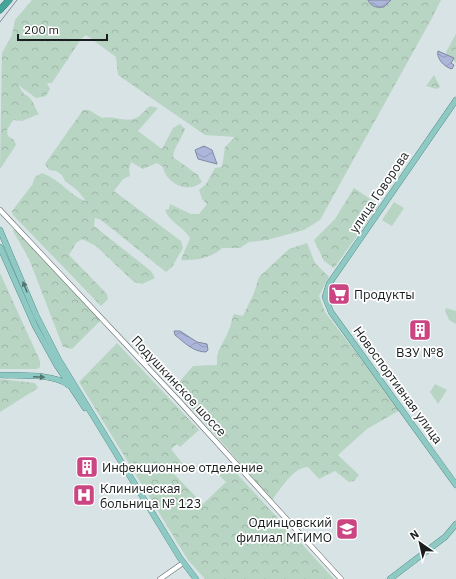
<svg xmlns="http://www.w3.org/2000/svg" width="456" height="579" viewBox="0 0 456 579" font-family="'IBM Plex Sans',sans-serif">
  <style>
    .forest { fill: url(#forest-crowns) }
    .park { fill: #b8d5c3 }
    .water { fill: url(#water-waves); stroke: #8088a2 }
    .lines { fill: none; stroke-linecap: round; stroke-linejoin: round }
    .stream { stroke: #8088a2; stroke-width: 1 }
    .minor-casing { stroke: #5e6769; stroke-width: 5.5 }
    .major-casing { stroke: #357670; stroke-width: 6 }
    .highway-casing { stroke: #357670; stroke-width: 7 }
    .minor { stroke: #fff; stroke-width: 4.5 }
    .major { stroke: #8fc9c3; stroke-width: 5.5 }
    .highway { stroke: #44a59b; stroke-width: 6 }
    .oneway { fill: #547471 }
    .labels { text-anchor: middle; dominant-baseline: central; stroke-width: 3.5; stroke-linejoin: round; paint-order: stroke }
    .street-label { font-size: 13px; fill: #1a1e1f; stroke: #fff }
    .poi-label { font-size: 13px; fill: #1a1e1f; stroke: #fff; text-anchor: start }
  </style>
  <defs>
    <pattern id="forest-crowns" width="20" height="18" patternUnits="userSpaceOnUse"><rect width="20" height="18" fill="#b8d5c3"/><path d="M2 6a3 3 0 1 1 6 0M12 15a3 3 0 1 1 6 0" fill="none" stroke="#9eb6a7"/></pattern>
    <pattern id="water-waves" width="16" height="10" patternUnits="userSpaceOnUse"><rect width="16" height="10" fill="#abb6da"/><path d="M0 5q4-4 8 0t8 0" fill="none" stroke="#939cbb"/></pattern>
  </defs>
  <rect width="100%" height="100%" fill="#d8e3e5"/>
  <!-- forest -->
  <g class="forest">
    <path d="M 32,0 L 368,0 C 371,7 377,8 384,7 L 391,0 L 441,0 L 432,18 L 320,220 L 304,230 L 267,240 L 249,242 L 240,248 L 222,248 C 212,258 194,261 181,260 L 190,238 C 184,227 169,222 165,210 L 169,209 L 170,204 L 191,214 L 199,214 L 207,204 L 202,199 L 199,190 L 206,184 L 215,168 L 222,167 L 225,147 L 235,137 L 205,135 L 118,75 L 116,57 L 86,35 L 81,39 L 52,83 L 47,83 L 50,89 L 46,96 L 36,98 L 18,85 L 24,94 C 33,97 34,107 39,114 L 22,121 L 13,120 L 7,130 L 8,136 L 14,140 L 16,145 L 0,169 L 2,53 L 12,35 L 15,20 Z"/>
    <path d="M 456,34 L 456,63 L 453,60 L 454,58 L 447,55 L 446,52 Z"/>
    <path d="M 434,75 L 440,87 L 437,89 L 426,86 Z"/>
    <path d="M 150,106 L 158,108 L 138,131 L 162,149 L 173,128 L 180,124 L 185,129 C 182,139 174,146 173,157 L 198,175 L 202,182 C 189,194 166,184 163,167 L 157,163 L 143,169 L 131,162 L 129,169 L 130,176 L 123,179 L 114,191 L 181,241 L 183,248 L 172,267 L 166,272 L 101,220 L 95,218 L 94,226 L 151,271 L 155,278 L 142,284 L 134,282 L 96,246 L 82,239 L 76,243 L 69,255 L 107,294 L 108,299 L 101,306 L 13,215 L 12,211 L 32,185 L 35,177 L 42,173 C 61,180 70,196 86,201 L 77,190 L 65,181 L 62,175 L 56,171 L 49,170 L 45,164 L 83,110 L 89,110 L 102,118 C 114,115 126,124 138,117 C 142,114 146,109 150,106 Z"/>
    <path d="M 354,188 L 379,205 L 334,268 L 324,261 L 314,240 L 335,219 Z"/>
    <path d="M 15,228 L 97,315 L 100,321 L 72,349 L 63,347 L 29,259 L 13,231 Z"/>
    <path d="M 307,243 L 315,263 L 329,277 L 319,296 L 325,312 L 400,410 L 367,429 L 338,455 L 359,475 L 354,481 L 349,482 L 335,471 L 319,479 L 308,467 C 293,467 280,490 272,500 L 172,385 L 180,381 L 193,366 L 217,365 C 217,347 222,347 228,332 C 231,327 231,321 234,314 L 243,316 L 254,293 L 259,277 L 289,249 Z"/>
    <path d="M 0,273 L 40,361 L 40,367 L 37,369 L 0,369 Z"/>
    <path d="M 117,343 L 199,430 L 180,447 L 177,444 L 171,449 L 183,464 L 174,474 L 203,504 L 226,482 L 217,473 L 227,463 L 334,579 L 205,579 L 188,560 L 79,382 Z"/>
    <path d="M 0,379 L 35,383 L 38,388 L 0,412 Z"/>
  </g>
  <!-- park -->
  <g class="park">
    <path d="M 394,202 L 404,208 L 392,226 L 382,220 Z"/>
    <path d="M 446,308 L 456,311 L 456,324 L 449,320 L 445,311 Z"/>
    <path d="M 435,384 L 447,390 L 438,404 L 430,392 Z"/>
  </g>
  <!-- water -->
  <g class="water">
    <path d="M 368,0 L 391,0 L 384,7 C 377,8 371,7 368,0 Z"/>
    <path d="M 438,51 L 454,58 L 451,63 L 454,65 L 452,69 C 444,67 436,58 438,51 Z"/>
    <path d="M 204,146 L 212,150 L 217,164 L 198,159 L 195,150 Z"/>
    <path d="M 174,331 L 180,331 L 197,342 L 207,344 L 208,350 L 206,352 C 193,352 184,342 175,335 Z"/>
  </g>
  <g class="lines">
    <!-- stream -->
    <path class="stream" d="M 0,22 L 17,0"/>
    <!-- minor casing -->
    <g class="minor-casing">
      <g id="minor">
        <path d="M 0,210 L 180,402 L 341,579"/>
        <path d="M 160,579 L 183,563"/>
      </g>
    </g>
    <!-- major casing -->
    <g class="major-casing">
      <g id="major">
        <path d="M 456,100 L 329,284 L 325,297 L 331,312 L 456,485"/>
        <path d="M 0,230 L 36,315 L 59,360 L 180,558 L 196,579"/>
        <path d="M 0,247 L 35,326 L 56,364 L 85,408"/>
        <path d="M 0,375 C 19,376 53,373 68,385"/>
        <path d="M 390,579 L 445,537 L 456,524"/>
      </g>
    </g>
    <!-- highway casing -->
    <g class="highway-casing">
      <path id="highway" d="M 0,10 L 9,0"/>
    </g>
    <!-- minor -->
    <use href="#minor" class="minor"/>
    <!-- major -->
    <use href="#major" class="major"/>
    <!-- highway -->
    <use href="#highway" class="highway"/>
  </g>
  <!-- one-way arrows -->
  <defs><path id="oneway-solid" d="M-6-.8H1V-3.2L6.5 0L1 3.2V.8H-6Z"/></defs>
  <g class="oneway">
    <use href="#oneway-solid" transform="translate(25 287) rotate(-112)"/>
    <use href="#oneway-solid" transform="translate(39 377) rotate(3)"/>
  </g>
  <!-- icons -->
  <defs>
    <g id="supermarket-square" transform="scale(1.15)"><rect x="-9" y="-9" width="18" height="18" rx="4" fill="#cc4583" stroke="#fff"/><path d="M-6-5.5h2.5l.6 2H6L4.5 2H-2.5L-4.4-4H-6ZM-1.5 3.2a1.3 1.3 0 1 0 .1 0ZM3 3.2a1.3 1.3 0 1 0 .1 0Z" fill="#fff"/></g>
    <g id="building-square" transform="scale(1.15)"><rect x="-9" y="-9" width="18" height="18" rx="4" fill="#cc4583" stroke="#fff"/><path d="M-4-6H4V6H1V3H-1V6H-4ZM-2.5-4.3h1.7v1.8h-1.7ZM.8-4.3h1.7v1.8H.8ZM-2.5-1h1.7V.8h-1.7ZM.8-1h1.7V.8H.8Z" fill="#fff"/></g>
    <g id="hospital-square" transform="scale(1.15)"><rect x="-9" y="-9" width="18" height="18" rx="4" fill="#cc4583" stroke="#fff"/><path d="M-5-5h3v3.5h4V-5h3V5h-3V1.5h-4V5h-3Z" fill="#fff"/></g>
    <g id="university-square" transform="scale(1.15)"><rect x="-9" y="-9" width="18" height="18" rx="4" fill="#cc4583" stroke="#fff"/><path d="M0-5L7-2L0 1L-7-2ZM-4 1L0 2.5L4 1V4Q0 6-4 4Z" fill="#fff"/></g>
  </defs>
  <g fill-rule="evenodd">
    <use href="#supermarket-square" x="339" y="294"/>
    <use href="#building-square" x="420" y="330"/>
    <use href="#building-square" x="87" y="467"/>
    <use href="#hospital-square" x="84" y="495"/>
    <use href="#university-square" x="347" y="529"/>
  </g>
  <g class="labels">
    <!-- street labels -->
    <g class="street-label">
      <text transform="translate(379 192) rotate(-56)">улица Говорова</text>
      <text transform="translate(398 385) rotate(54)">Новоспортивная улица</text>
      <text transform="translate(179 386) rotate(47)">Подушкинское шоссе</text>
    </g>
    <!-- poi labels -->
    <g class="poi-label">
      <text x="354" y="294">Продукты</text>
      <text x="420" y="352" text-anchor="middle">ВЗУ №8</text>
      <text x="102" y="467">Инфекционное отделение</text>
      <text x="100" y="488">Клиническая<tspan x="100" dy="15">больница № 123</tspan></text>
      <text x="332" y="522" text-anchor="end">Одинцовский<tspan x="332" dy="15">филиал МГИМО</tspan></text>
    </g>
  </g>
  <!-- north arrow -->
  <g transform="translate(420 543) rotate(326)" stroke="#ffffff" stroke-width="3" paint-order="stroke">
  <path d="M0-3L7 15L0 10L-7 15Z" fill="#1a1e1f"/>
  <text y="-6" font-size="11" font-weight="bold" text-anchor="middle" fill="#1a1e1f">N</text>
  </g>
  <!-- scale -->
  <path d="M18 34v6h89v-6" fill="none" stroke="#1a1e1f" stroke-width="2"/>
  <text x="24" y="34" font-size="12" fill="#1a1e1f" stroke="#ffffff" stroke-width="3" paint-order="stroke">200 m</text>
</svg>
